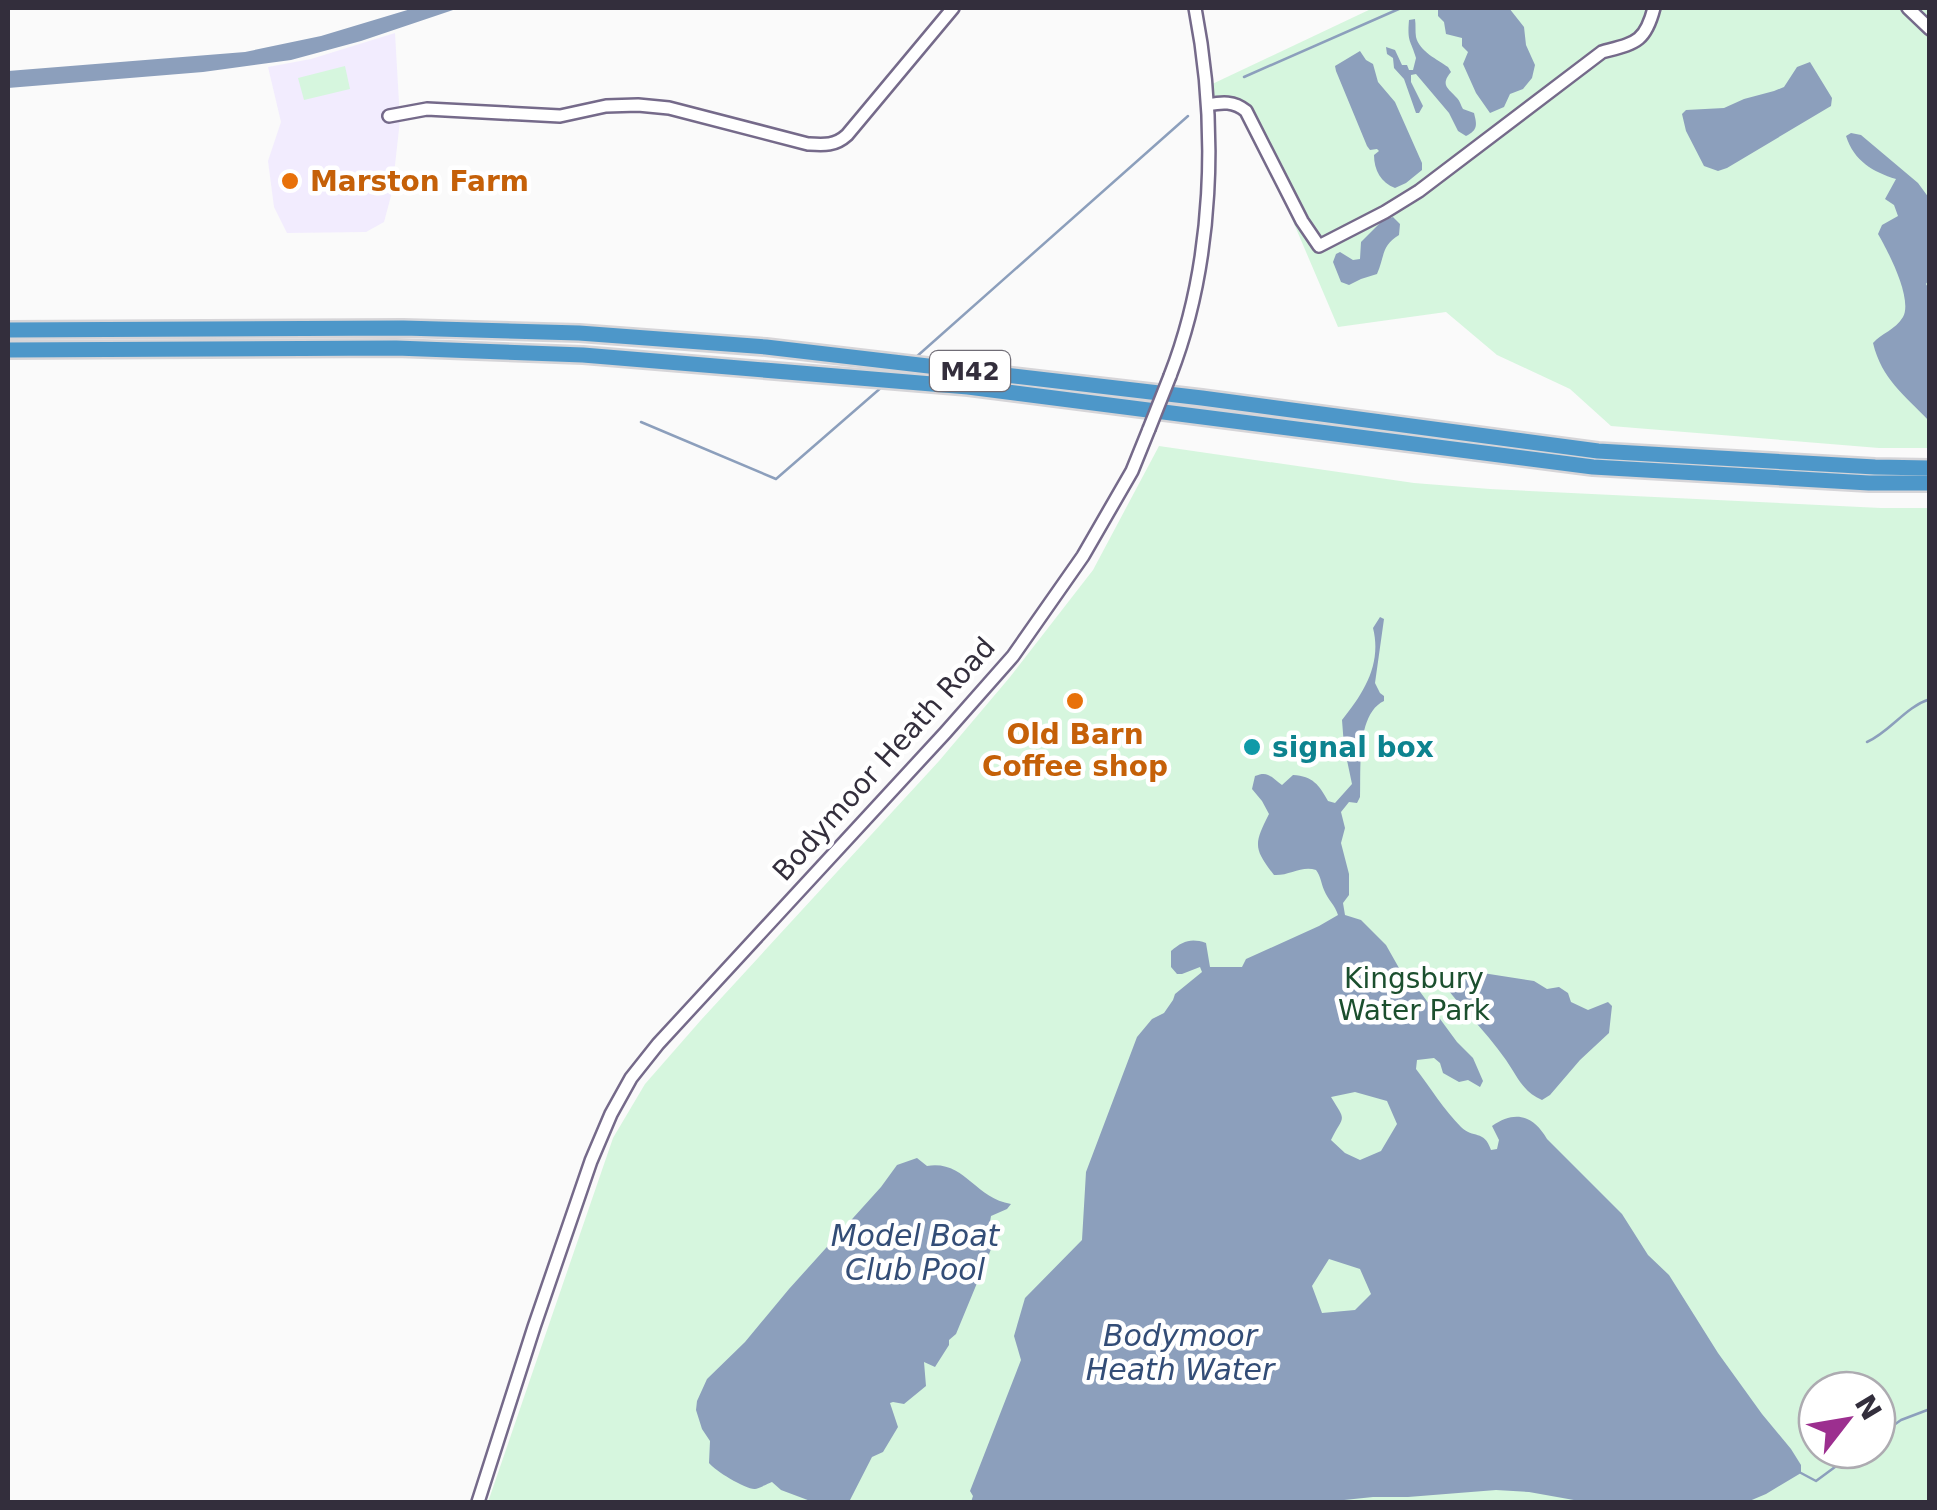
<svg xmlns="http://www.w3.org/2000/svg" width="1937" height="1510" viewBox="0 0 1937 1510" font-family="'DejaVu Sans',sans-serif">
  <style>
    .built { fill: #f2ecfe }
    .green { fill: #d6f6de; fill-rule: evenodd }
    .water { fill: #8c9fbc; fill-rule: evenodd }
    .lines { fill: none; stroke-linecap: round; stroke-linejoin: round }
    .stream { stroke: #8c9fbc; stroke-width: 2.5 }
    .minor-casing { stroke: #756a8a; stroke-width: 16 }
    .highway-casing { stroke: #d6d5d8; stroke-width: 20 }
    .minor { stroke: #fff; stroke-width: 11 }
    .highway { stroke: #4d97c9; stroke-width: 15 }
    .minor-bridge-casing { stroke: #756a8a; stroke-width: 16; stroke-linecap: butt }
    .minor-bridge { stroke: #fff; stroke-width: 11 }
    .food-dot { fill: #e8710a; stroke: #fff; stroke-width: 4 }
    .culture-dot { fill: #0f9aa8; stroke: #fff; stroke-width: 4 }
    .labels { text-anchor: middle; dominant-baseline: central; stroke-width: 9; stroke-linejoin: round; paint-order: stroke }
    .shield { fill: #fff; stroke: #706d76; stroke-width: 2.5 }
    .shield-label { font-size: 25px; font-weight: bold; fill: #332e3c }
    .food-label { font-size: 28px; font-weight: bold; fill: #c56008; stroke: #fff; text-anchor: start }
    .culture-label { font-size: 28px; font-weight: bold; fill: #0d838f; stroke: #fff; text-anchor: start }
    .street-label { font-size: 28px; fill: #332e3c; stroke: #fff }
    .park-label { font-size: 28px; fill: #1b4f2e; stroke: #fff }
    .water-label { font-size: 30px; font-style: italic; fill: #334d77; stroke: #fff }
  </style>
  <rect width="100%" height="100%" fill="#fafafa"/>
  <!-- built -->
  <path class="built" d="M 395,33 L 400,120 L 392,192 L 384,222 L 366,232 L 287,233 L 274,207 L 268,161 L 281,122 L 268,67 L 311,59 Z"/>
  <!-- green -->
  <g class="green">
    <path d="M 1373,8 L 1929,8 L 1929,448 L 1879,448 L 1611,426 L 1570,389 L 1497,355 L 1446,312 L 1338,327 L 1246,111 L 1208,105 L 1208,86 Z"/>
    <path d="M 345,66 L 350,89 L 304,100 L 298,78 Z"/>
    <path d="M 1159,446 L 1414,483 L 1490,489 L 1881,508 L 1929,508 L 1929,1502 L 488,1502 L 613,1138 L 645,1084 L 701,1020 L 939,761 L 1010,677 L 1093,570 ZM 1817,1390 L 1877,1390 L 1877,1450 L 1817,1450 Z"/>
  </g>
  <!-- water -->
  <g class="water">
    <path d="M 414,8 L 459,8 L 361,41 L 291,60 L 203,72 L 8,88 L 8,71 L 245,52 L 321,36 Z"/>
    <path d="M 1438,8 L 1509,8 L 1524,27 L 1526,45 L 1535,65 L 1532,78 L 1523,89 L 1510,94 L 1504,107 L 1490,113 L 1476,93 L 1463,64 L 1468,52 L 1462,46 L 1462,38 L 1446,34 L 1444,22 L 1438,16 Z"/>
    <path d="M 1415,19 C 1416,25 1415,31 1416,37 C 1419,51 1438,60 1448,67 L 1451,72 C 1440,85 1448,88 1457,98 C 1460,101 1461,106 1463,109 L 1474,113 C 1477,125 1478,130 1466,136 L 1458,131 L 1449,113 L 1416,74 L 1411,75 L 1411,82 L 1423,106 L 1419,113 L 1416,113 L 1404,79 L 1394,68 L 1393,58 L 1387,54 L 1386,47 L 1395,50 L 1402,65 L 1407,65 L 1409,70 L 1413,70 L 1416,58 C 1411,40 1407,43 1409,20 Z"/>
    <path d="M 1360,51 L 1366,60 L 1373,64 L 1378,82 L 1395,102 L 1422,163 L 1422,170 L 1406,183 L 1395,188 C 1381,183 1374,170 1374,155 L 1379,151 L 1377,149 L 1370,150 L 1367,146 L 1336,71 L 1335,66 Z"/>
    <path d="M 1810,62 L 1832,98 L 1831,106 L 1727,168 L 1718,171 L 1704,166 L 1686,131 L 1682,114 L 1686,110 L 1724,108 L 1744,99 L 1774,91 L 1784,87 L 1797,67 Z"/>
    <path d="M 1851,133 L 1861,135 L 1918,183 L 1929,198 L 1930,278 L 1926,284 L 1930,291 L 1929,421 C 1904,394 1882,380 1873,343 C 1882,333 1895,330 1903,317 C 1913,299 1888,251 1878,234 L 1882,225 L 1898,216 L 1894,205 L 1885,199 L 1896,179 C 1873,172 1854,161 1846,136 Z"/>
    <path d="M 1393,217 L 1400,224 L 1399,235 C 1381,246 1385,256 1377,274 L 1361,279 L 1349,285 L 1341,282 L 1333,262 L 1336,254 L 1340,252 L 1353,260 L 1360,259 L 1361,242 L 1382,221 Z"/>
    <path d="M 1380,617 L 1384,619 L 1375,683 L 1380,693 L 1384,696 L 1384,701 C 1356,714 1361,770 1360,797 L 1357,803 L 1349,802 L 1341,812 L 1345,828 L 1341,843 L 1349,874 L 1349,895 L 1343,903 L 1345,915 L 1361,920 L 1386,945 L 1399,968 L 1418,989 L 1457,1042 L 1473,1058 L 1483,1081 L 1480,1087 L 1468,1080 L 1459,1082 L 1443,1073 L 1440,1063 L 1434,1058 L 1417,1060 L 1416,1069 C 1430,1087 1444,1110 1461,1127 C 1473,1139 1484,1129 1491,1150 L 1497,1149 L 1499,1140 L 1492,1126 C 1515,1110 1533,1115 1547,1139 L 1622,1214 L 1648,1255 L 1669,1275 L 1718,1353 L 1762,1414 L 1791,1449 L 1801,1465 L 1801,1473 L 1766,1494 L 1747,1502 L 1585,1502 L 1529,1492 L 1496,1490 L 1408,1497 L 1373,1497 L 1325,1502 L 971,1502 L 973,1496 L 970,1491 L 1021,1360 L 1014,1336 L 1025,1298 L 1082,1240 L 1086,1172 L 1137,1037 L 1152,1019 L 1164,1013 L 1173,1000 L 1175,994 L 1202,972 L 1200,967 L 1182,974 L 1177,974 L 1171,967 L 1171,951 C 1183,941 1191,938 1206,943 L 1210,967 L 1242,967 L 1246,959 L 1319,926 L 1338,915 C 1335,905 1328,900 1324,890 C 1321,883 1321,877 1316,870 C 1302,865 1289,876 1274,875 C 1253,848 1254,844 1269,814 L 1262,801 L 1252,789 L 1255,776 C 1269,770 1271,778 1282,785 L 1293,775 C 1313,776 1319,785 1328,801 L 1335,803 L 1352,784 L 1344,746 L 1342,720 C 1364,693 1382,664 1373,628 ZM 1355,1092 L 1387,1101 L 1397,1124 L 1381,1151 L 1360,1160 L 1345,1153 L 1331,1140 C 1344,1114 1347,1123 1331,1097 ZM 1329,1259 L 1360,1269 L 1371,1294 L 1355,1310 L 1322,1313 L 1312,1286 Z"/>
    <path d="M 1457,969 L 1534,981 L 1547,989 L 1559,987 L 1568,993 L 1571,1002 L 1588,1010 L 1608,1002 L 1612,1006 L 1609,1033 L 1580,1060 L 1550,1095 L 1542,1100 C 1523,1092 1517,1076 1506,1060 C 1488,1034 1464,1011 1445,986 L 1444,974 L 1447,970 Z"/>
    <path d="M 917,1158 L 927,1166 C 965,1160 974,1198 1011,1204 L 1007,1209 L 991,1216 L 990,1222 L 1001,1225 L 956,1334 L 949,1340 L 949,1345 L 935,1367 L 924,1362 L 926,1386 L 904,1404 L 893,1402 L 890,1403 L 898,1427 L 883,1452 L 872,1457 L 849,1502 L 813,1502 L 781,1490 L 772,1482 C 769,1483 758,1489 755,1489 C 747,1490 715,1471 709,1463 L 710,1441 L 702,1429 L 696,1410 L 697,1401 L 707,1379 L 745,1342 L 789,1289 L 881,1187 L 897,1165 Z"/>
  </g>
  <g class="lines">
    <!-- stream -->
    <g class="stream">
      <path d="M 1244,77 L 1401,8"/>
      <path d="M 915,358 L 1188,116"/>
      <path d="M 641,422 L 776,479 L 883,386"/>
      <path d="M 1867,742 C 1891,731 1905,707 1930,699"/>
      <path d="M 1877,1437 L 1901,1420 L 1930,1409"/>
      <path d="M 1801,1473 L 1816,1481 L 1858,1450"/>
    </g>
    <!-- minor casing -->
    <g class="minor-casing">
      <g id="minor">
        <path d="M 1908,8 L 1930,29"/>
        <path d="M 1208,105 C 1222,102 1234,101 1246,111 L 1302,221 L 1319,246 L 1385,212 L 1419,191 L 1602,52 C 1635,43 1645,43 1654,8"/>
        <path d="M 389,116 L 427,109 L 560,116 L 606,106 L 638,105 L 669,108 L 808,144 C 824,145 835,146 847,135 L 953,8"/>
        <path d="M 1170,376 C 1214,263 1218,126 1195,8"/>
        <path d="M 478,1502 L 534,1327 L 591,1161 L 611,1114 L 631,1078 L 658,1044 L 945,733 L 1013,656 L 1083,556 L 1132,471 L 1149,429"/>
      </g>
    </g>
    <!-- highway casing -->
    <g class="highway-casing">
      <g id="highway">
        <path d="M 8,330 L 403,328 L 579,333 L 766,347 L 1202,398 L 1598,451 L 1875,467 L 1930,468"/>
        <path d="M 8,350 L 396,348 L 583,355 L 968,387 L 1593,467 L 1869,483 L 1930,483"/>
      </g>
    </g>
    <!-- minor -->
    <use href="#minor" class="minor"/>
    <!-- highway -->
    <use href="#highway" class="highway"/>
    <!-- minor-bridge casing -->
    <g class="minor-bridge-casing">
      <path id="minor-bridge" d="M 1149,429 L 1170,376"/>
    </g>
    <!-- minor-bridge -->
    <use href="#minor-bridge" class="minor-bridge"/>
  </g>
  <!-- markers -->
  <g class="food-dot">
    <circle cx="290" cy="181" r="10"/>
    <circle cx="1075" cy="701" r="10"/>
  </g>
  <circle class="culture-dot" cx="1252" cy="747" r="10"/>
  <g class="labels">
    <!-- shield labels -->
    <rect class="shield" x="930" y="351" width="80" height="40" rx="8"/>
    <g class="shield-label">
      <text x="970" y="371">M42</text>
    </g>
    <!-- food labels -->
    <g class="food-label">
      <text x="310" y="181">Marston Farm</text>
      <text x="1075" y="734" text-anchor="middle">Old Barn<tspan x="1075" dy="32">Coffee shop</tspan></text>
    </g>
    <!-- culture labels -->
    <g class="culture-label">
      <text x="1272" y="747">signal box</text>
    </g>
    <!-- street labels -->
    <g class="street-label">
      <text transform="translate(884 759) rotate(-48)">Bodymoor Heath Road</text>
    </g>
    <!-- park labels -->
    <g class="park-label">
      <text x="1414" y="978">Kingsbury<tspan x="1414" dy="32">Water Park</tspan></text>
    </g>
    <!-- water labels -->
    <g class="water-label">
      <text x="915" y="1235">Model Boat<tspan x="915" dy="34">Club Pool</tspan></text>
      <text x="1180" y="1335">Bodymoor<tspan x="1180" dy="34">Heath Water</tspan></text>
    </g>
  </g>
  <!-- border -->
  <rect width="1937" height="1510" fill="none" stroke="#332e3c" stroke-width="20"/>
  <!-- north arrow -->
  <g transform="translate(1847 1420) rotate(59)"><circle r="48" fill="#ffffff" stroke="#adabb1" stroke-width="2.5"/>
  <path d="M0-8L18 38L0 25L-18 38Z" fill="#9c2f8f"/>
  <text y="-15" font-size="28" font-weight="bold" text-anchor="middle" fill="#332e3c">N</text>
  </g>
</svg>
